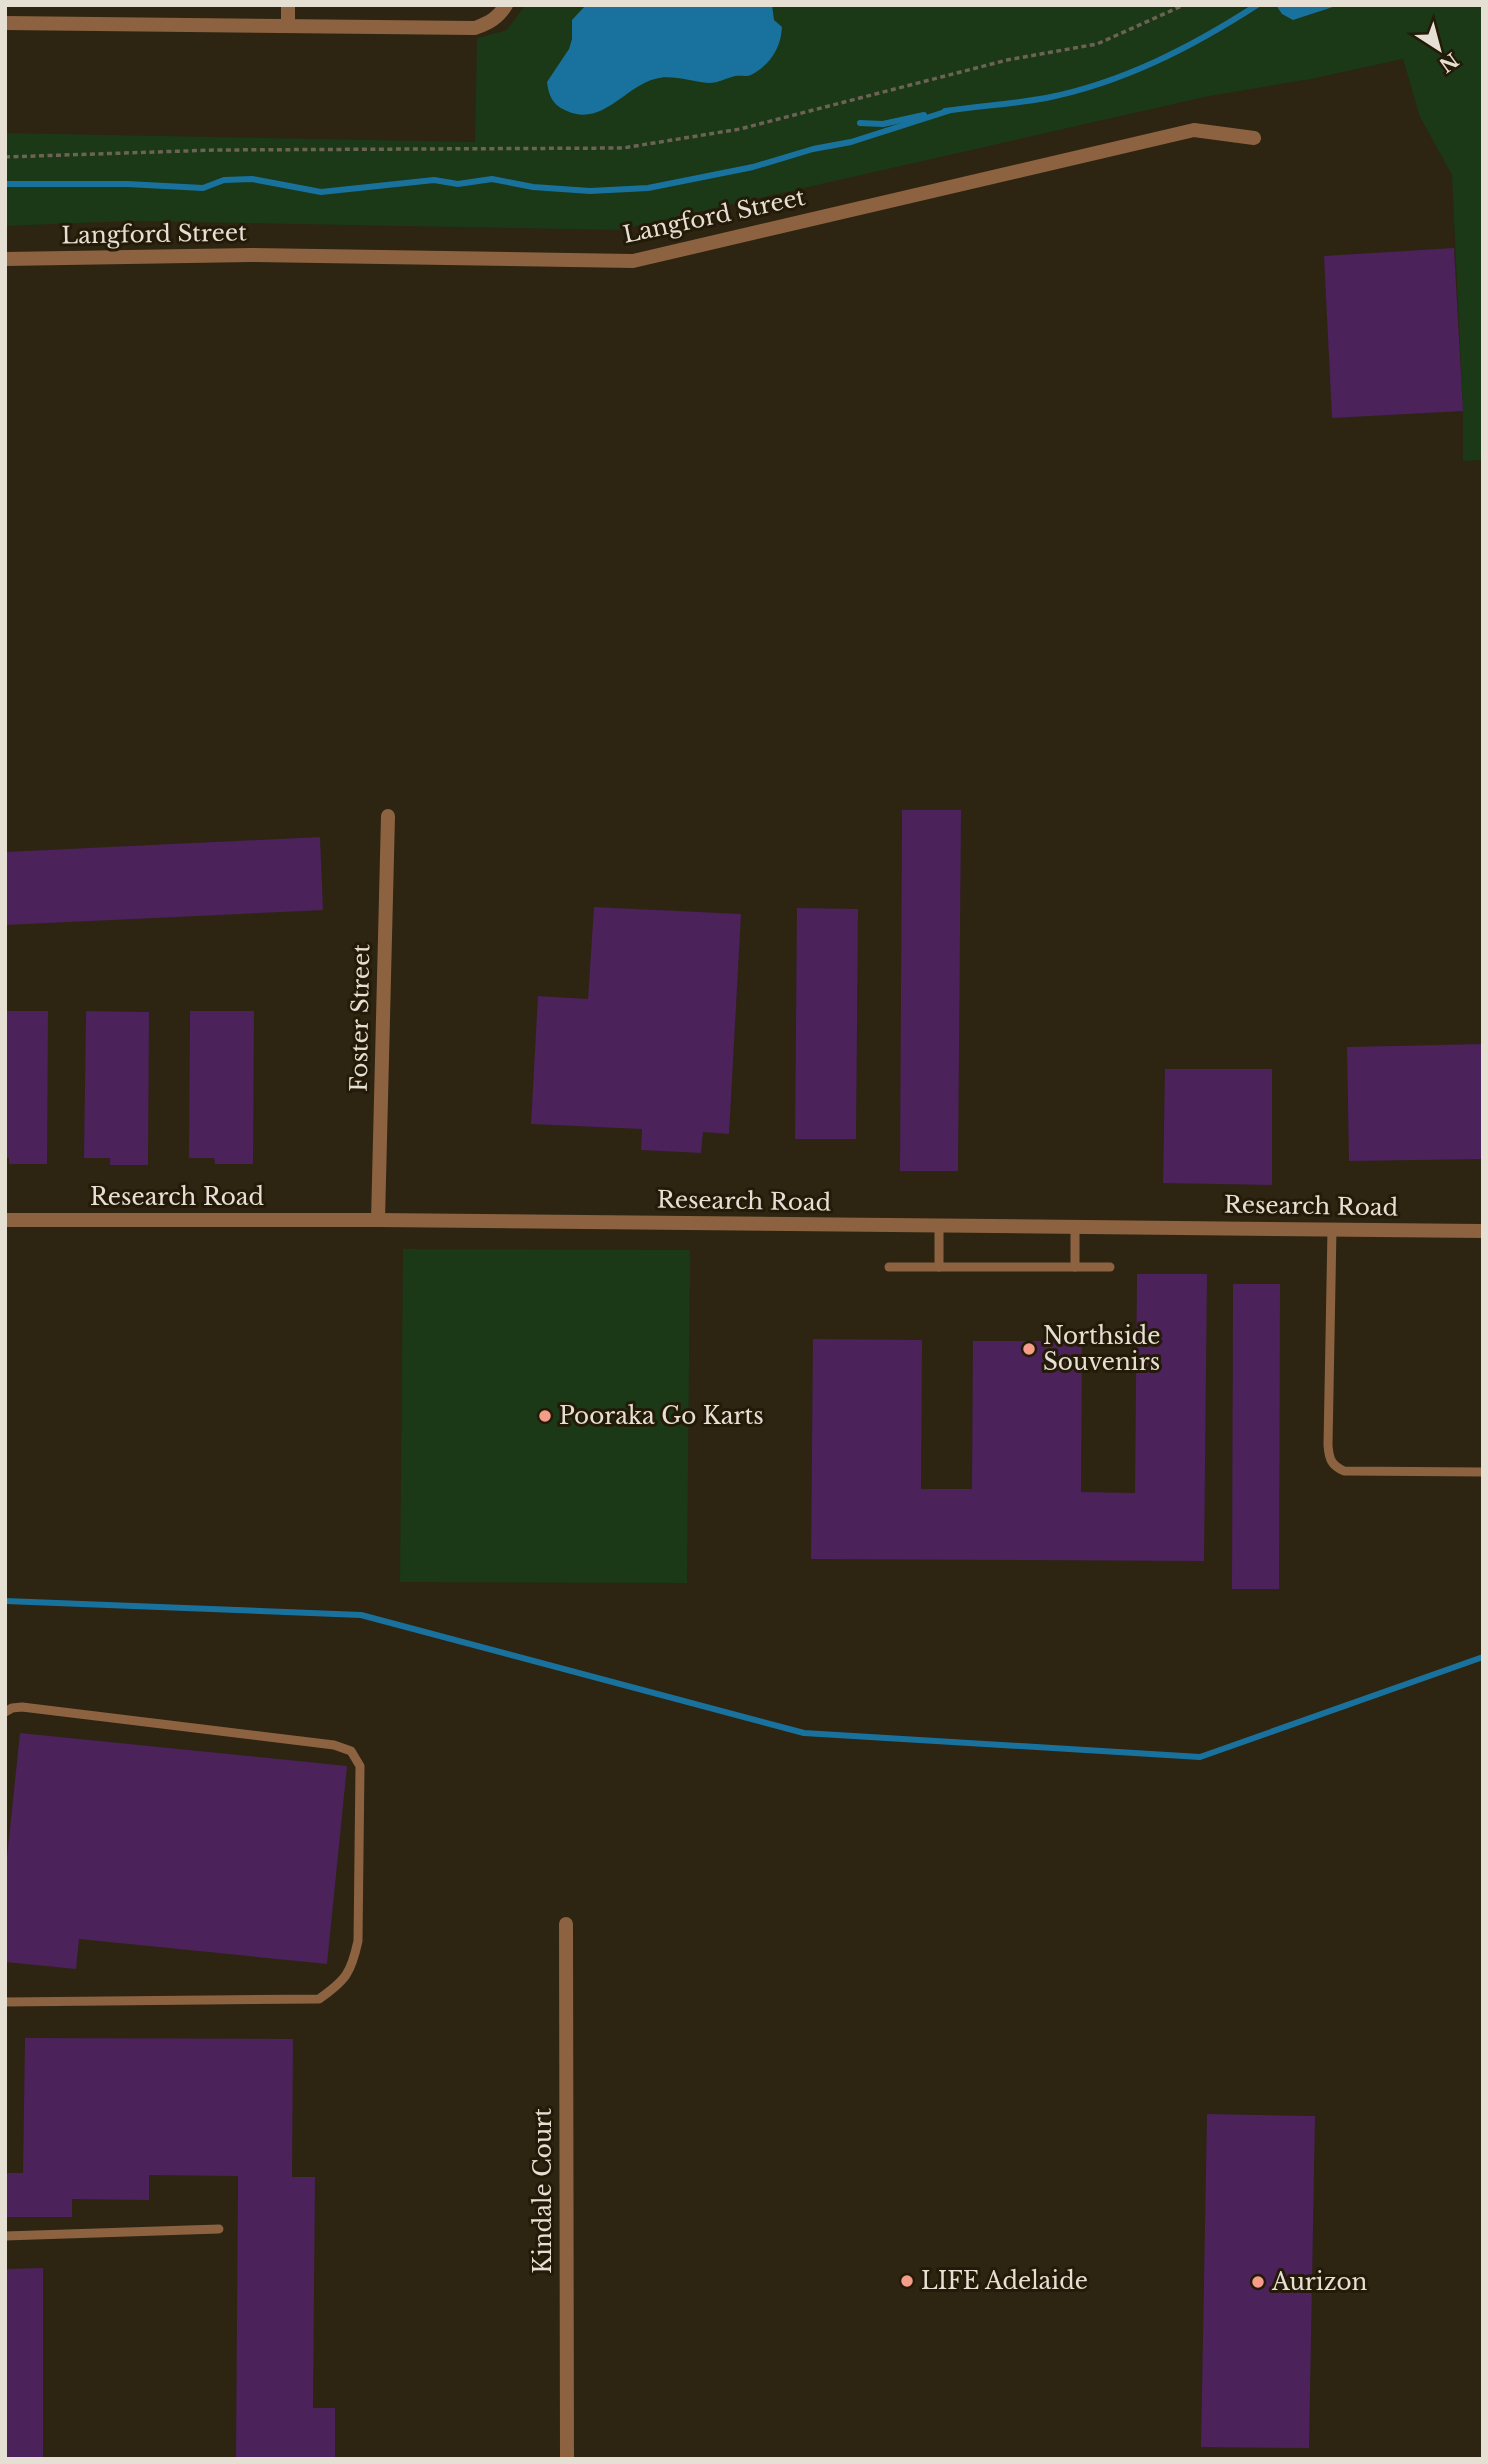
<svg xmlns="http://www.w3.org/2000/svg" width="1488" height="2464" viewBox="0 0 1488 2464" font-family="'Libre Baskerville',serif">
  <style>
    .green { fill: #1b3817 }
    .water { fill: #19729d }
    .lines { fill: none; stroke-linecap: round; stroke-linejoin: round }
    .stream { stroke: #19729d; stroke-width: 6 }
    .building { fill: #4b2259 }
    .path { stroke: #6c6354; stroke-width: 3.5; stroke-dasharray: 5 3.5; stroke-linecap: butt }
    .service { stroke: #8c6240; stroke-width: 9 }
    .minor { stroke: #8c6240; stroke-width: 14 }
    .poi-dot { fill: #f49e89; stroke: #241a08; stroke-width: 2.5 }
    .labels { text-anchor: middle; dominant-baseline: central; stroke-width: 6; stroke-linejoin: round; paint-order: stroke }
    .street-label { font-size: 23px; fill: #e6dfd4; stroke: #241a08 }
    .poi-label { font-size: 23px; fill: #e6dfd4; stroke: #241a08; text-anchor: start }
  </style>
  <rect width="100%" height="100%" fill="#2d2412"/>
  <!-- green -->
  <g class="green">
    <path d="M 525,5 L 1483,5 L 1483,460 L 1463,461 L 1463,411 L 1452,175 L 1420,117 L 1403,59 L 1311,79 L 1209,96 L 619,230 L 131,221 L 5,226 L 5,133 L 475,142 L 477,38 L 507,30 Z"/>
    <path d="M 403,1249 L 690,1250 L 687,1583 L 400,1582 Z"/>
  </g>
  <!-- water -->
  <g class="water">
    <path d="M 586,5 L 772,5 L 774,20 L 782,27 C 781,48 770,65 751,75 C 746,77 740,75 735,76 C 726,78 719,83 709,83 C 692,82 671,74 655,79 C 626,86 602,127 567,111 C 553,105 549,97 547,82 L 569,49 L 572,39 L 572,20 Z"/>
    <path d="M 1276,5 L 1339,5 L 1293,20 L 1282,14 Z"/>
  </g>
  <g class="lines">
    <!-- stream -->
    <g class="stream">
      <path d="M 945,111 C 978,106 1013,104 1046,98 C 1122,83 1192,47 1257,5"/>
      <path d="M 860,123 L 883,124 L 924,115"/>
      <path d="M 5,184 L 127,184 L 203,188 L 224,180 L 252,179 L 321,192 L 434,180 L 458,184 L 492,179 L 533,187 L 590,191 L 648,188 L 753,167 L 813,149 L 851,142 L 948,111"/>
      <path d="M 5,1601 L 361,1615 L 804,1733 L 1200,1757 L 1483,1657"/>
    </g>
  </g>
  <!-- building -->
  <g class="building">
    <path d="M 1454,248 L 1463,411 L 1332,418 L 1324,256 Z"/>
    <path d="M 902,810 L 961,810 L 958,1171 L 900,1171 Z"/>
    <path d="M 320,837 L 323,910 L 5,925 L 5,852 Z"/>
    <path d="M 594,907 L 741,914 L 729,1134 L 703,1132 L 701,1153 L 641,1150 L 642,1129 L 531,1124 L 538,996 L 588,999 Z"/>
    <path d="M 797,908 L 858,909 L 856,1139 L 795,1139 Z"/>
    <path d="M 5,1011 L 48,1011 L 47,1164 L 9,1164 L 9,1158 L 5,1158 Z"/>
    <path d="M 86,1011 L 149,1012 L 148,1165 L 110,1165 L 110,1158 L 84,1158 Z"/>
    <path d="M 190,1011 L 254,1011 L 253,1164 L 215,1164 L 214,1158 L 189,1158 Z"/>
    <path d="M 1483,1044 L 1483,1159 L 1349,1161 L 1347,1047 Z"/>
    <path d="M 1165,1069 L 1272,1069 L 1272,1185 L 1163,1183 Z"/>
    <path d="M 1137,1274 L 1207,1274 L 1204,1561 L 811,1559 L 813,1339 L 922,1340 L 921,1489 L 972,1489 L 973,1341 L 1082,1341 L 1081,1492 L 1135,1493 Z"/>
    <path d="M 1233,1284 L 1280,1284 L 1279,1589 L 1232,1589 Z"/>
    <path d="M 20,1733 L 347,1766 L 327,1964 L 79,1939 L 76,1969 L 5,1962 L 5,1876 Z"/>
    <path d="M 25,2038 L 293,2039 L 292,2177 L 315,2177 L 313,2408 L 335,2408 L 335,2459 L 236,2459 L 238,2176 L 149,2175 L 149,2200 L 72,2199 L 72,2217 L 5,2217 L 5,2173 L 23,2173 Z"/>
    <path d="M 1207,2114 L 1315,2116 L 1309,2448 L 1201,2447 Z"/>
    <path d="M 43,2268 L 43,2459 L 5,2459 L 5,2269 Z"/>
  </g>
  <g class="lines">
    <!-- path -->
    <path class="path" d="M 5,157 L 215,150 L 623,148 L 740,129 L 1007,60 L 1097,44 L 1184,5"/>
    <!-- service -->
    <g class="service">
      <path d="M 939,1226 L 939,1267"/>
      <path d="M 1075,1227 L 1075,1267"/>
      <path d="M 1332,1229 L 1328,1445 C 1329,1459 1331,1465 1344,1471 L 1483,1472"/>
      <path d="M 889,1267 L 1110,1267"/>
      <path d="M 5,1712 L 12,1708 L 22,1707 L 334,1745 L 351,1751 L 360,1766 L 358,1941 C 351,1973 346,1980 319,1999 L 5,2002"/>
      <path d="M 5,2236 L 219,2229"/>
    </g>
    <!-- minor -->
    <g class="minor">
      <path d="M 5,23 L 475,28 C 489,23 498,18 506,5"/>
      <path d="M 288,25 L 288,5"/>
      <path d="M 5,259 L 251,255 L 633,261 L 1194,130 L 1254,138"/>
      <path d="M 5,1220 L 378,1220 L 1483,1231"/>
      <path d="M 378,1220 L 388,816"/>
      <path d="M 566,1924 L 567,2459"/>
    </g>
  </g>
  <!-- markers -->
  <g class="poi-dot">
    <circle cx="1029" cy="1349" r="7"/>
    <circle cx="545" cy="1416" r="7"/>
    <circle cx="907" cy="2281" r="7"/>
    <circle cx="1258" cy="2282" r="7"/>
  </g>
  <g class="labels">
    <!-- street labels -->
    <g class="street-label">
      <text transform="translate(714 216) rotate(-12)">Langford Street</text>
      <text transform="translate(154 234) rotate(-1)">Langford Street</text>
      <text transform="translate(360 1018) rotate(-89)">Foster Street</text>
      <text x="177" y="1197">Research Road</text>
      <text transform="translate(744 1201) rotate(1)">Research Road</text>
      <text transform="translate(1311 1206) rotate(1)">Research Road</text>
      <text transform="translate(543 2191) rotate(-90)">Kindale Court</text>
    </g>
    <!-- poi labels -->
    <g class="poi-label">
      <text x="1043" y="1336">Northside<tspan x="1043" dy="26">Souvenirs</tspan></text>
      <text x="559" y="1416">Pooraka Go Karts</text>
      <text x="921" y="2281">LIFE Adelaide</text>
      <text x="1272" y="2282">Aurizon</text>
    </g>
  </g>
  <!-- border -->
  <rect width="1488" height="2464" fill="none" stroke="#e6dfd4" stroke-width="14"/>
  <!-- north arrow -->
  <g transform="translate(1439 49) rotate(144)" stroke="#241a08" stroke-width="5" paint-order="stroke">
  <path d="M0-5L12 26L0 18L-12 26Z" fill="#e6dfd4"/>
  <text y="-10" font-size="19" font-weight="bold" text-anchor="middle" fill="#e6dfd4">N</text>
  </g>
</svg>
